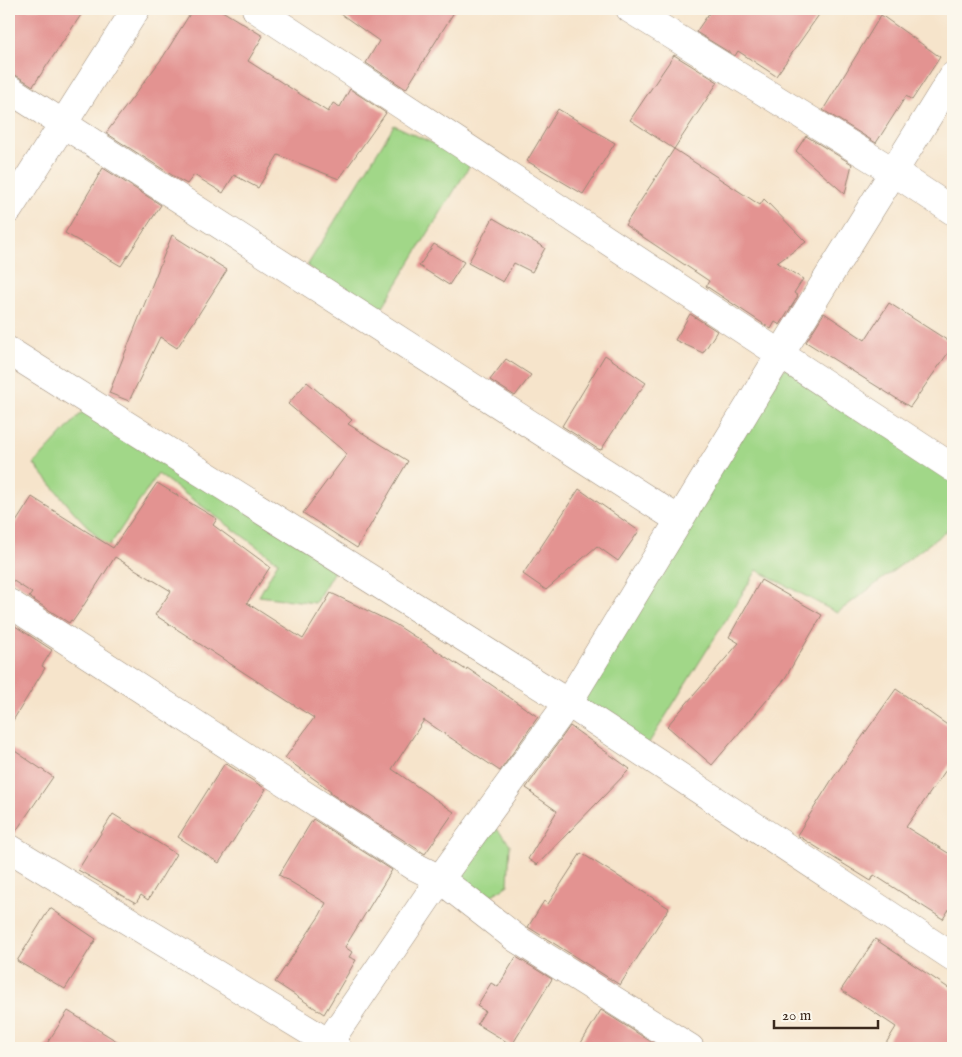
<svg xmlns="http://www.w3.org/2000/svg" width="962" height="1057" viewBox="0 0 962 1057" font-family="'IM FELL English',serif">
  <style>
    .green { fill: #a1d788; stroke: #6e8053 }
    .building { fill: #e39391 }
    .lines { fill: none; stroke-linecap: round; stroke-linejoin: round }
    .street-casing { stroke: #988774; stroke-width: 29 }
    .street { stroke: #fff; stroke-width: 28 }
  </style>
  <rect width="100%" height="100%" fill="#fbf7ec"/>
  <filter id="ink" filterUnits="userSpaceOnUse"><feTurbulence type="fractalNoise" baseFrequency=".02" numOctaves="2"/><feDisplacementMap in="SourceGraphic" scale="10" xChannelSelector="R" yChannelSelector="G"/><feConvolveMatrix kernelMatrix="1 2 1 2 8 2 1 2 1" color-interpolation-filters="sRGB"/></filter>
  <filter id="wash" filterUnits="userSpaceOnUse"><feTurbulence type="fractalNoise" baseFrequency=".0096" numOctaves="4" result="noise"/><feDisplacementMap in="SourceGraphic" scale="20" xChannelSelector="R" yChannelSelector="G"/><feGaussianBlur stdDeviation="1.12" result="paint"/><feColorMatrix in="noise" values="0 0 0 0 0 0 0 0 0 0 0 0 0 0 0 0 0 1.4 0 .05"/><feComposite in="paint" operator="in"/></filter>
  <g filter="url(#wash)">
    <rect width="100%" height="100%" fill="#f6e4cb"/>
    <!-- green -->
    <g class="green">
      <path d="M 394,125 L 472,162 L 377,316 L 307,266 Z"/>
      <path d="M 785,367 L 953,475 L 953,526 L 837,613 L 757,570 L 647,746 L 578,699 Z"/>
      <path d="M 87,407 L 336,568 L 315,603 L 259,596 L 278,562 L 158,474 L 108,548 L 73,511 L 34,464 Z"/>
      <path d="M 488,819 L 510,844 L 508,885 L 478,904 L 445,878 Z"/>
    </g>
    <g id="blocks">
      <!-- building -->
      <g class="building">
        <path d="M 9,9 L 85,9 L 33,86 L 17,76 L 9,74 Z"/>
        <path d="M 193,9 L 219,9 L 263,36 L 248,61 L 328,112 L 333,103 L 340,107 L 350,89 L 386,113 L 339,179 L 278,155 L 258,188 L 234,175 L 223,193 L 194,175 L 187,184 L 178,179 L 106,133 L 163,57 Z"/>
        <path d="M 334,9 L 456,9 L 406,89 L 366,63 L 379,41 Z"/>
        <path d="M 712,9 L 823,9 L 776,76 L 738,51 L 735,56 L 696,32 Z"/>
        <path d="M 881,15 L 940,57 L 912,100 L 906,96 L 876,143 L 823,110 Z"/>
        <path d="M 674,55 L 718,82 L 674,149 L 630,120 Z"/>
        <path d="M 558,109 L 615,143 L 583,194 L 527,161 Z"/>
        <path d="M 806,136 L 852,164 L 845,194 L 796,151 Z"/>
        <path d="M 674,149 L 760,205 L 764,199 L 806,242 L 777,263 L 803,279 L 794,293 L 798,296 L 780,325 L 775,322 L 771,329 L 706,286 L 709,281 L 625,225 Z"/>
        <path d="M 103,168 L 161,205 L 121,266 L 65,233 Z"/>
        <path d="M 493,218 L 545,248 L 532,272 L 514,263 L 503,282 L 468,263 Z"/>
        <path d="M 172,235 L 227,270 L 177,348 L 160,337 L 129,401 L 109,393 Z"/>
        <path d="M 434,244 L 464,262 L 449,285 L 419,266 Z"/>
        <path d="M 889,303 L 953,344 L 953,346 L 910,407 L 806,342 L 824,313 L 865,340 Z"/>
        <path d="M 690,314 L 717,331 L 703,353 L 675,340 Z"/>
        <path d="M 605,355 L 646,383 L 636,396 L 601,450 L 598,449 L 562,426 Z"/>
        <path d="M 506,359 L 531,375 L 515,396 L 490,380 Z"/>
        <path d="M 307,382 L 352,420 L 348,424 L 408,461 L 357,548 L 303,513 L 347,454 L 288,404 Z"/>
        <path d="M 157,483 L 217,519 L 213,525 L 270,567 L 247,603 L 303,639 L 331,593 L 395,624 L 466,670 L 467,668 L 538,717 L 500,771 L 424,720 L 392,769 L 454,812 L 425,854 L 330,793 L 331,791 L 285,758 L 314,718 L 155,615 L 171,591 L 115,557 L 82,608 L 73,621 L 71,620 L 69,623 L 29,597 L 32,593 L 9,578 L 9,533 L 32,497 L 113,548 Z"/>
        <path d="M 579,489 L 639,531 L 618,561 L 597,546 L 546,590 L 523,574 Z"/>
        <path d="M 761,580 L 822,615 L 784,680 L 712,765 L 667,726 L 739,643 L 729,637 Z"/>
        <path d="M 12,624 L 52,650 L 42,666 L 45,668 L 9,727 L 9,629 Z"/>
        <path d="M 896,689 L 953,729 L 953,760 L 906,827 L 953,856 L 953,903 L 943,919 L 874,875 L 871,881 L 797,835 L 831,781 Z"/>
        <path d="M 570,726 L 630,769 L 537,865 L 528,859 L 557,811 L 531,793 L 532,792 L 526,788 Z"/>
        <path d="M 9,747 L 53,777 L 14,834 L 9,832 Z"/>
        <path d="M 225,763 L 266,789 L 219,863 L 178,837 Z"/>
        <path d="M 113,814 L 176,854 L 148,900 L 141,895 L 136,903 L 78,870 Z"/>
        <path d="M 313,819 L 392,870 L 345,947 L 352,952 L 349,957 L 356,960 L 324,1014 L 275,982 L 320,915 L 326,903 L 279,875 Z"/>
        <path d="M 581,853 L 669,908 L 620,985 L 528,927 L 544,901 L 548,904 Z"/>
        <path d="M 50,908 L 96,939 L 65,989 L 17,961 Z"/>
        <path d="M 875,939 L 953,991 L 953,1048 L 883,1048 L 896,1027 L 841,990 Z"/>
        <path d="M 516,957 L 552,979 L 512,1045 L 477,1024 L 485,1011 L 477,1006 L 491,983 L 498,987 Z"/>
        <path d="M 601,1010 L 661,1048 L 578,1048 Z"/>
        <path d="M 68,1011 L 128,1048 L 44,1048 Z"/>
      </g>
    </g>
  </g>
  <g filter="url(#ink)">
    <use href="#blocks" fill-opacity="0" stroke="#988774" stroke-width="1"/>
    <g class="lines">
      <!-- street casing -->
      <g class="street-casing">
        <g id="street">
          <path d="M 256,9 L 953,468"/>
          <path d="M 630,9 L 894,172 L 953,211"/>
          <path d="M 9,89 L 679,520"/>
          <path d="M 9,209 L 136,9"/>
          <path d="M 9,351 L 568,703 L 953,957"/>
          <path d="M 9,603 L 414,866 L 440,879 L 517,939 L 690,1048"/>
          <path d="M 9,848 L 337,1048"/>
          <path d="M 325,1048 L 440,879 L 568,703 L 781,353 L 953,76"/>
        </g>
      </g>
      <!-- street -->
      <use href="#street" class="street"/>
    </g>
  </g>
  <!-- margin -->
  <rect width="962" height="1057" fill="none" stroke="#fbf7ec" stroke-width="30"/>
  <!-- scale -->
  <path d="M774 1020v8h104v-8" fill="none" stroke="#3b2a1e" stroke-width="2.5"/>
  <text x="782" y="1020" font-size="15" fill="#3b2a1e" stroke="#fbf7ec" stroke-width="4" paint-order="stroke">20 m</text>
</svg>
